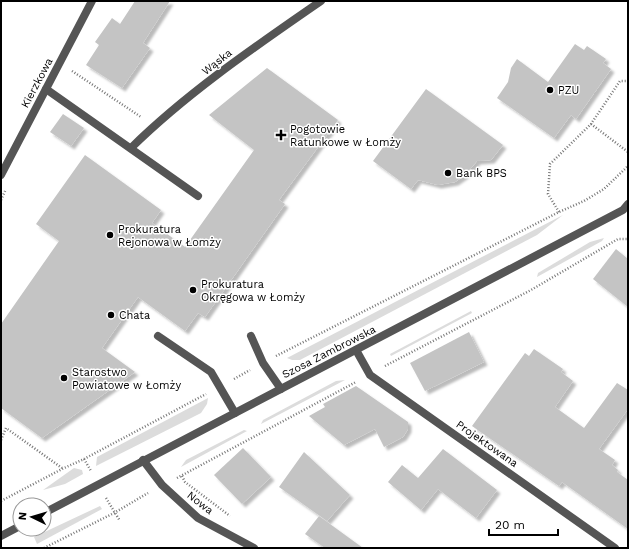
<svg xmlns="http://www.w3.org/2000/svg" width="629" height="549" viewBox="0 0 629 549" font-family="'Work Sans',sans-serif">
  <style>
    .green { fill: #dcdcdc }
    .building { fill: #c4c4c4; filter: url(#shadow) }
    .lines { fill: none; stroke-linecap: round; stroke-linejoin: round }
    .path { stroke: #777; stroke-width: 2.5; stroke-dasharray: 1 2; stroke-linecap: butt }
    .service { stroke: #555; stroke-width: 8 }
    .minor { stroke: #555; stroke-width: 8 }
    .tertiary { stroke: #555; stroke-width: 8 }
    .poi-dot { fill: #000; stroke: #fff; stroke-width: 1.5 }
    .labels { text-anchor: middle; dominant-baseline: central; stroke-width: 3; stroke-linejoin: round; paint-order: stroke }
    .street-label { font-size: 11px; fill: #000; stroke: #fff }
    .poi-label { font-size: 11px; fill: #000; stroke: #fff; text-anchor: start }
  </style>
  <defs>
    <filter id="shadow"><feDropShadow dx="3.5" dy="3.5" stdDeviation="1" flood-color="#0004"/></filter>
  </defs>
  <rect width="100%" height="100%" fill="#fff"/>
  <!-- green -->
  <g class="green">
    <path d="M 563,215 L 537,235 L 300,360 L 292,360 L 287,358 Z"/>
    <path d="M 604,238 L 602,241 L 537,277 L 538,273 L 590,242 Z"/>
    <path d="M 471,311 L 472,313 L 391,356 L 390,354 Z"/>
    <path d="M 345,380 L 261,424 L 263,420 L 336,381 Z"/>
    <path d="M 208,398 L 207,404 L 201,413 L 96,466 L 97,457 Z"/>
    <path d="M 244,430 L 247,431 L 181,467 L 186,460 Z"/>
    <path d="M 74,468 L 82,470 L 83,474 L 65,484 L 43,490 Z"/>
    <path d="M 100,506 L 102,509 L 37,544 L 34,537 Z"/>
  </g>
  <!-- building -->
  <g class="building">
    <path d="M 135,1 L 170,1 L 143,43 L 150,48 L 122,88 L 86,65 L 99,45 L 95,42 L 112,18 L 120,24 Z"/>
    <path d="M 575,44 L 584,50 L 587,46 L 606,59 L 603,63 L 611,69 L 576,119 L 571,115 L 554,138 L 497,98 L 508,82 L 511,68 L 517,59 L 548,82 Z"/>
    <path d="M 267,68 L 338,120 L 279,200 L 285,204 L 205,317 L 198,313 L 185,331 L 138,297 L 102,348 L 135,372 L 42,438 L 1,408 L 1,324 L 59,241 L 36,224 L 85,155 L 161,210 L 152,223 L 185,247 L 254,150 L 209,115 Z"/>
    <path d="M 426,89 L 503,145 L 491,160 L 477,161 L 465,175 L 455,182 L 438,185 L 418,180 L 411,189 L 373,161 Z"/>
    <path d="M 63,114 L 84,128 L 71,146 L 50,132 Z"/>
    <path d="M 616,249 L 628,259 L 628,307 L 593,279 Z"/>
    <path d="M 469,332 L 484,362 L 425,391 L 410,363 Z"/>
    <path d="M 534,349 L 563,369 L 561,372 L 573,381 L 555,407 L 584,428 L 617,383 L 628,390 L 628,409 L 599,449 L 615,460 L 612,465 L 618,470 L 617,472 L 628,480 L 628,529 L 562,482 L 559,486 L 472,426 L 525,353 L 529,356 Z"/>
    <path d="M 356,386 L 408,422 L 408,429 L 403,437 L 384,447 L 375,429 L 344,445 L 309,416 L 325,407 L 323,404 Z"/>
    <path d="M 243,448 L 271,477 L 242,504 L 214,475 Z"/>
    <path d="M 443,449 L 497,490 L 476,518 L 438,489 L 421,510 L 388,482 L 402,465 L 418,478 Z"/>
    <path d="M 304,452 L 350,495 L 327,521 L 279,487 Z"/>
    <path d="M 319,516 L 363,548 L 325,548 L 305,534 Z"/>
  </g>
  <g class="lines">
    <!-- path -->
    <g class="path">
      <path d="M 72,71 L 141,117"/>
      <path d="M 591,124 L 628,152"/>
      <path d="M 1,200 L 6,189"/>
      <path d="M 559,212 L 548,194 L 550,164 L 591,124 L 620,81 L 628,81"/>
      <path d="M 276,356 L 559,212 L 584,201 L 604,189 L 628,166"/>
      <path d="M 385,366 L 531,290 L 618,239 L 628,239"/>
      <path d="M 234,379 L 250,370"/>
      <path d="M 1,440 L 6,428 L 62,468"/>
      <path d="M 84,459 L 91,471"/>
      <path d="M 182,476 L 185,482 L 230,516"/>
      <path d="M 177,478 L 356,382"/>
      <path d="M 106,498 L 120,521"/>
      <path d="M 1,501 L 62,469 L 84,459 L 206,394"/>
      <path d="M 44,548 L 114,513 L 148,493"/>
    </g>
    <!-- service -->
    <g class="service">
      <path d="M 46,89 L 198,196"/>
      <path d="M 158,336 L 211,372 L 235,413"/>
      <path d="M 251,336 L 263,363 L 281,389"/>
    </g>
    <!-- minor -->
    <g class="minor">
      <path d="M 131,148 C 188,92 256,46 321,1"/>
      <path d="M 1,175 L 92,1"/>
      <path d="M 356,350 L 370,375 L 615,548"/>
      <path d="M 143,460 L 162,485 L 198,518 L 254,548"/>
    </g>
    <!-- tertiary -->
    <g class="tertiary">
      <path d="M 44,513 L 623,210 L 628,204"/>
      <path d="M 1,536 L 20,526"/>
    </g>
  </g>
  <!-- markers -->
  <g class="poi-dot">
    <circle cx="550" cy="90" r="4"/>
    <path d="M279 129h4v4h4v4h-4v4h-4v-4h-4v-4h4z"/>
    <circle cx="448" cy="173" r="4"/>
    <circle cx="110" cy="235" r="4"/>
    <circle cx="193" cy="290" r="4"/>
    <circle cx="111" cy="315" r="4"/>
    <circle cx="64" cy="378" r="4"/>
  </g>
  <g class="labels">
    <!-- street labels -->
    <g class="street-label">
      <text transform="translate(217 62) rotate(-38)">Wąska</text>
      <text transform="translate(37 83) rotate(-62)">Kierzkowa</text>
      <text transform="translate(329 352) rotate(-27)">Szosa Zambrowska</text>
      <text transform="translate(487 444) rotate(35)">Projektowana</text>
      <text transform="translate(200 503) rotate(38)">Nowa</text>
    </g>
    <!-- poi labels -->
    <g class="poi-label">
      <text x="558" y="90">PZU</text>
      <text x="290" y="129">Pogotowie<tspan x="290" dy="13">Ratunkowe w Łomży</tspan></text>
      <text x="456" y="173">Bank BPS</text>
      <text x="118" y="229">Prokuratura<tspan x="118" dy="13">Rejonowa w Łomży</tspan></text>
      <text x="201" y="284">Prokuratura<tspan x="201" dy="13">Okręgowa w Łomży</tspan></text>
      <text x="119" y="315">Chata</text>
      <text x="72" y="372">Starostwo<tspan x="72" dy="13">Powiatowe w Łomży</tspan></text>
    </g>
  </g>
  <!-- border -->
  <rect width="629" height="549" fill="none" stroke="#000000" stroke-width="4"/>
  <!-- north arrow -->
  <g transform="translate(32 517) rotate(275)"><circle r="19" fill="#ffffff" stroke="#999999"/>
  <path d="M0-3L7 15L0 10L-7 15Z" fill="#000000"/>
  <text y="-6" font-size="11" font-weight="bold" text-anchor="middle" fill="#000000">N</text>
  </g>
  <!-- scale -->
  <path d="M489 529v6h69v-6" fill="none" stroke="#000000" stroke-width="2"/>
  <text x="495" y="529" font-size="12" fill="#000000" stroke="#ffffff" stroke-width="3" paint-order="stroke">20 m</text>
</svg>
